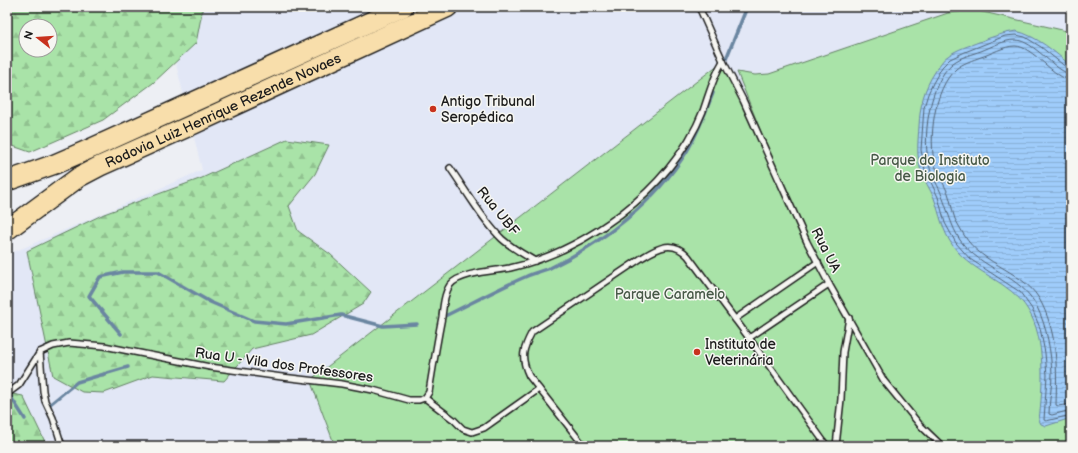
<svg xmlns="http://www.w3.org/2000/svg" width="1078" height="453" viewBox="0 0 1078 453" font-family="'Balsamiq Sans',sans-serif">
  <style>
    .built { fill: #e2e7f6 }
    .green { fill: #a9e3a8; stroke: #628062 }
    .forest { fill: url(#forest-firs); stroke: #628062; fill-rule: evenodd }
    .water { fill: url(#water-rules); stroke: #6b86a1 }
    .lines { fill: none; stroke-linecap: round; stroke-linejoin: round }
    .shore { stroke: #506275; stroke-width: 1 }
    .stream { stroke: #6b86a1; stroke-width: 3.5 }
    .lane-casing { stroke: #1c1c1c; stroke-width: 8 }
    .highway-casing { stroke: #1c1c1c; stroke-width: 22 }
    .lane { stroke: #f6f6f2; stroke-width: 5 }
    .highway { stroke: #f8deab; stroke-width: 19 }
    .poi-dot { fill: #c8321e; stroke: #f6f6f2; stroke-width: 1.5 }
    .labels { text-anchor: middle; dominant-baseline: central; stroke-width: 3; stroke-linejoin: round; paint-order: stroke }
    .poi-label { font-size: 14px; fill: #1c1c1c; stroke: #f6f6f2; text-anchor: start }
    .street-label { font-size: 14px; fill: #1c1c1c; stroke: #f6f6f2 }
    .park-label { font-size: 14px; fill: #465846; stroke: #f6f6f2 }
  </style>
  <defs>
    <pattern id="forest-firs" width="22" height="20" patternUnits="userSpaceOnUse"><rect width="22" height="20" fill="#a9e3a8"/><path d="M5 1l3.5 6h-7zM16 11l3.5 6h-7z" fill="#91c290"/></pattern>
    <pattern id="water-rules" width="6" height="5" patternUnits="userSpaceOnUse"><rect width="6" height="5" fill="#9fccfa"/><path d="M0 2.5h6" fill="none" stroke="#88afd6"/></pattern>
  </defs>
  <rect width="100%" height="100%" fill="#edeff4"/>
  <filter id="ink" filterUnits="userSpaceOnUse"><feTurbulence type="fractalNoise" baseFrequency=".025" numOctaves="2"/><feDisplacementMap in="SourceGraphic" scale="8" xChannelSelector="R" yChannelSelector="G"/><feConvolveMatrix kernelMatrix="1 2 1 2 8 2 1 2 1" color-interpolation-filters="sRGB"/></filter>
  <g filter="url(#ink)">
    <!-- built -->
    <path class="built" d="M 162,7 L 1071,7 L 1071,446 L 7,446 L 7,255 L 202,170 Z"/>
    <!-- green -->
    <path class="green" d="M 974,10 L 1071,32 L 1071,446 L 335,446 L 310,380 L 723,61 L 772,159 L 737,72 L 755,75 L 769,74 L 948,13 Z"/>
    <!-- forest -->
    <g class="forest">
      <path d="M 7,7 L 203,7 L 196,43 L 153,83 L 103,120 L 30,152 L 7,144 ZM 26,26 L 50,26 L 50,50 L 26,50 Z"/>
      <path d="M 287,139 L 329,145 L 315,174 L 289,206 L 298,231 L 330,254 L 371,292 L 363,304 L 311,335 L 252,349 L 224,381 L 153,375 L 104,393 L 82,392 L 53,376 L 27,251 L 104,214 L 202,178 Z"/>
      <path d="M 7,393 L 23,396 L 47,446 L 7,446 Z"/>
    </g>
    <!-- water -->
    <path class="water" d="M 1016,31 C 1037,36 1055,52 1071,66 L 1071,418 L 1046,426 L 1041,424 L 1039,420 C 1043,388 1046,338 1028,310 C 1011,281 973,274 953,246 C 942,230 940,215 934,198 C 930,189 924,180 921,171 C 916,156 918,141 919,126 C 920,105 924,89 935,72 C 939,66 943,59 948,56 C 957,49 969,46 979,42 C 991,37 1003,33 1016,31 Z"/>
    <g class="lines">
      <!-- shore -->
      <g class="shore">
        <path d="M 1071,69 L 1067,68 L 1041,47 L 1025,37 L 1016,35 L 1005,36 L 965,52 L 950,59 L 942,67 L 933,83 L 928,94 L 924,107 L 921,150 L 925,170 L 938,197 L 945,223 L 956,243 L 970,259 L 1020,292 L 1032,309 L 1040,328 L 1045,353 L 1047,375 L 1044,420 L 1046,421 L 1071,415"/>
        <path d="M 1071,74 C 1056,73 1034,40 1015,40 C 1004,40 991,47 981,51 C 972,54 961,57 953,63 C 929,82 921,140 930,168 C 932,178 939,186 942,196 C 948,211 951,226 960,240 C 980,269 1022,275 1037,307 C 1047,327 1051,352 1052,374 C 1052,387 1049,401 1049,414 L 1052,415 L 1071,410"/>
        <path d="M 1071,80 C 1054,79 1033,46 1015,46 C 1004,46 991,54 981,57 C 973,60 963,63 956,69 C 934,88 928,139 935,165 C 938,175 944,184 948,193 C 951,201 952,211 955,219 C 958,224 961,230 964,235 C 982,266 1027,271 1042,304 C 1058,337 1057,370 1056,405 L 1058,406 L 1071,404"/>
      </g>
      <!-- stream -->
      <g class="stream">
        <path d="M 726,59 L 747,7"/>
        <path d="M 443,317 C 470,304 497,289 525,277 C 533,273 542,271 550,268 C 604,242 655,202 687,151 C 698,133 705,113 713,93"/>
        <path d="M 121,334 L 89,296 L 100,277 L 123,272 L 158,272 L 210,302 L 254,321 L 286,324 L 341,315 L 383,326 L 417,324"/>
        <path d="M 9,394 L 25,419"/>
        <path d="M 49,405 L 77,382 L 128,367"/>
      </g>
      <!-- lane casing -->
      <g class="lane-casing">
        <g id="lane">
          <path d="M 699,7 L 723,61 L 743,100 L 807,242 L 829,284 L 884,381 L 920,425 L 942,446"/>
          <path d="M 450,168 C 465,189 483,221 502,239 C 512,248 523,254 535,261"/>
          <path d="M 735,319 L 818,262"/>
          <path d="M 749,338 L 829,284"/>
          <path d="M 40,352 L 43,391 L 45,401 L 53,418 L 62,446"/>
          <path d="M 7,394 L 19,385 L 40,352 L 53,346 L 69,343 L 104,346 L 210,367 L 282,377 L 342,384 L 373,390 L 409,400 L 419,400 L 425,398 L 429,392 C 433,367 437,342 442,317 C 443,307 444,294 450,285 C 460,272 495,271 510,268 C 550,259 588,239 621,214 C 655,188 687,152 703,111 C 709,94 713,77 723,61"/>
          <path d="M 425,398 L 454,420 L 463,429 L 472,432 L 484,428 L 539,389"/>
          <path d="M 584,446 L 529,376 C 520,357 523,349 532,332 L 643,257 C 659,247 673,240 688,256 L 749,338 L 827,446"/>
          <path d="M 836,446 L 841,399 L 843,352 L 849,318"/>
        </g>
      </g>
      <!-- highway casing -->
      <g class="highway-casing">
        <g id="highway">
          <path d="M 7,181 L 55,164 L 92,148 L 403,7"/>
          <path id="s1" d="M 7,230 L 79,177 L 100,166 L 194,124 L 448,7"/>
        </g>
      </g>
      <!-- lane -->
      <use href="#lane" class="lane"/>
      <!-- highway -->
      <use href="#highway" class="highway"/>
    </g>
  </g>
  <!-- markers -->
  <g class="poi-dot">
    <circle cx="433" cy="109" r="4"/>
    <circle cx="697" cy="352" r="4"/>
  </g>
  <g class="labels">
    <!-- poi labels -->
    <g class="poi-label">
      <text x="441" y="101">Antigo Tribunal<tspan x="441" dy="16">Seropédica</tspan></text>
      <text x="705" y="344">Instituto de<tspan x="705" dy="16">Veterinária</tspan></text>
    </g>
    <!-- street labels -->
    <g class="street-label">
      <text stroke="none"><textPath href="#s1" startOffset="248">Rodovia Luiz Henrique Rezende Novaes</textPath></text>
      <text transform="translate(498 211) rotate(51)">Rua UBF</text>
      <text transform="translate(826 250) rotate(63)">Rua UA</text>
      <text transform="translate(284 365) rotate(8)">Rua U - Vila dos Professores</text>
    </g>
    <!-- park labels -->
    <g class="park-label">
      <text x="930" y="160">Parque do Instituto<tspan x="930" dy="16">de Biologia</tspan></text>
      <text x="670" y="294">Parque Caramelo</text>
    </g>
  </g>
  <!-- margin -->
  <rect width="1078" height="453" fill="none" stroke="#f6f6f2" stroke-width="24"/>
  <rect x="12" y="12" width="1054" height="429" fill="none" stroke="#1c1c1c" stroke-width="1.5" filter="url(#ink)"/>
  <!-- north arrow -->
  <g transform="translate(38 38) rotate(287)"><circle r="19" fill="#f6f6f2" stroke="#9f9f9c"/>
  <path d="M0-3L7 15L0 10L-7 15Z" fill="#c8321e"/>
  <text y="-6" font-size="11" font-weight="bold" text-anchor="middle" fill="#1c1c1c">N</text>
  </g>
</svg>
